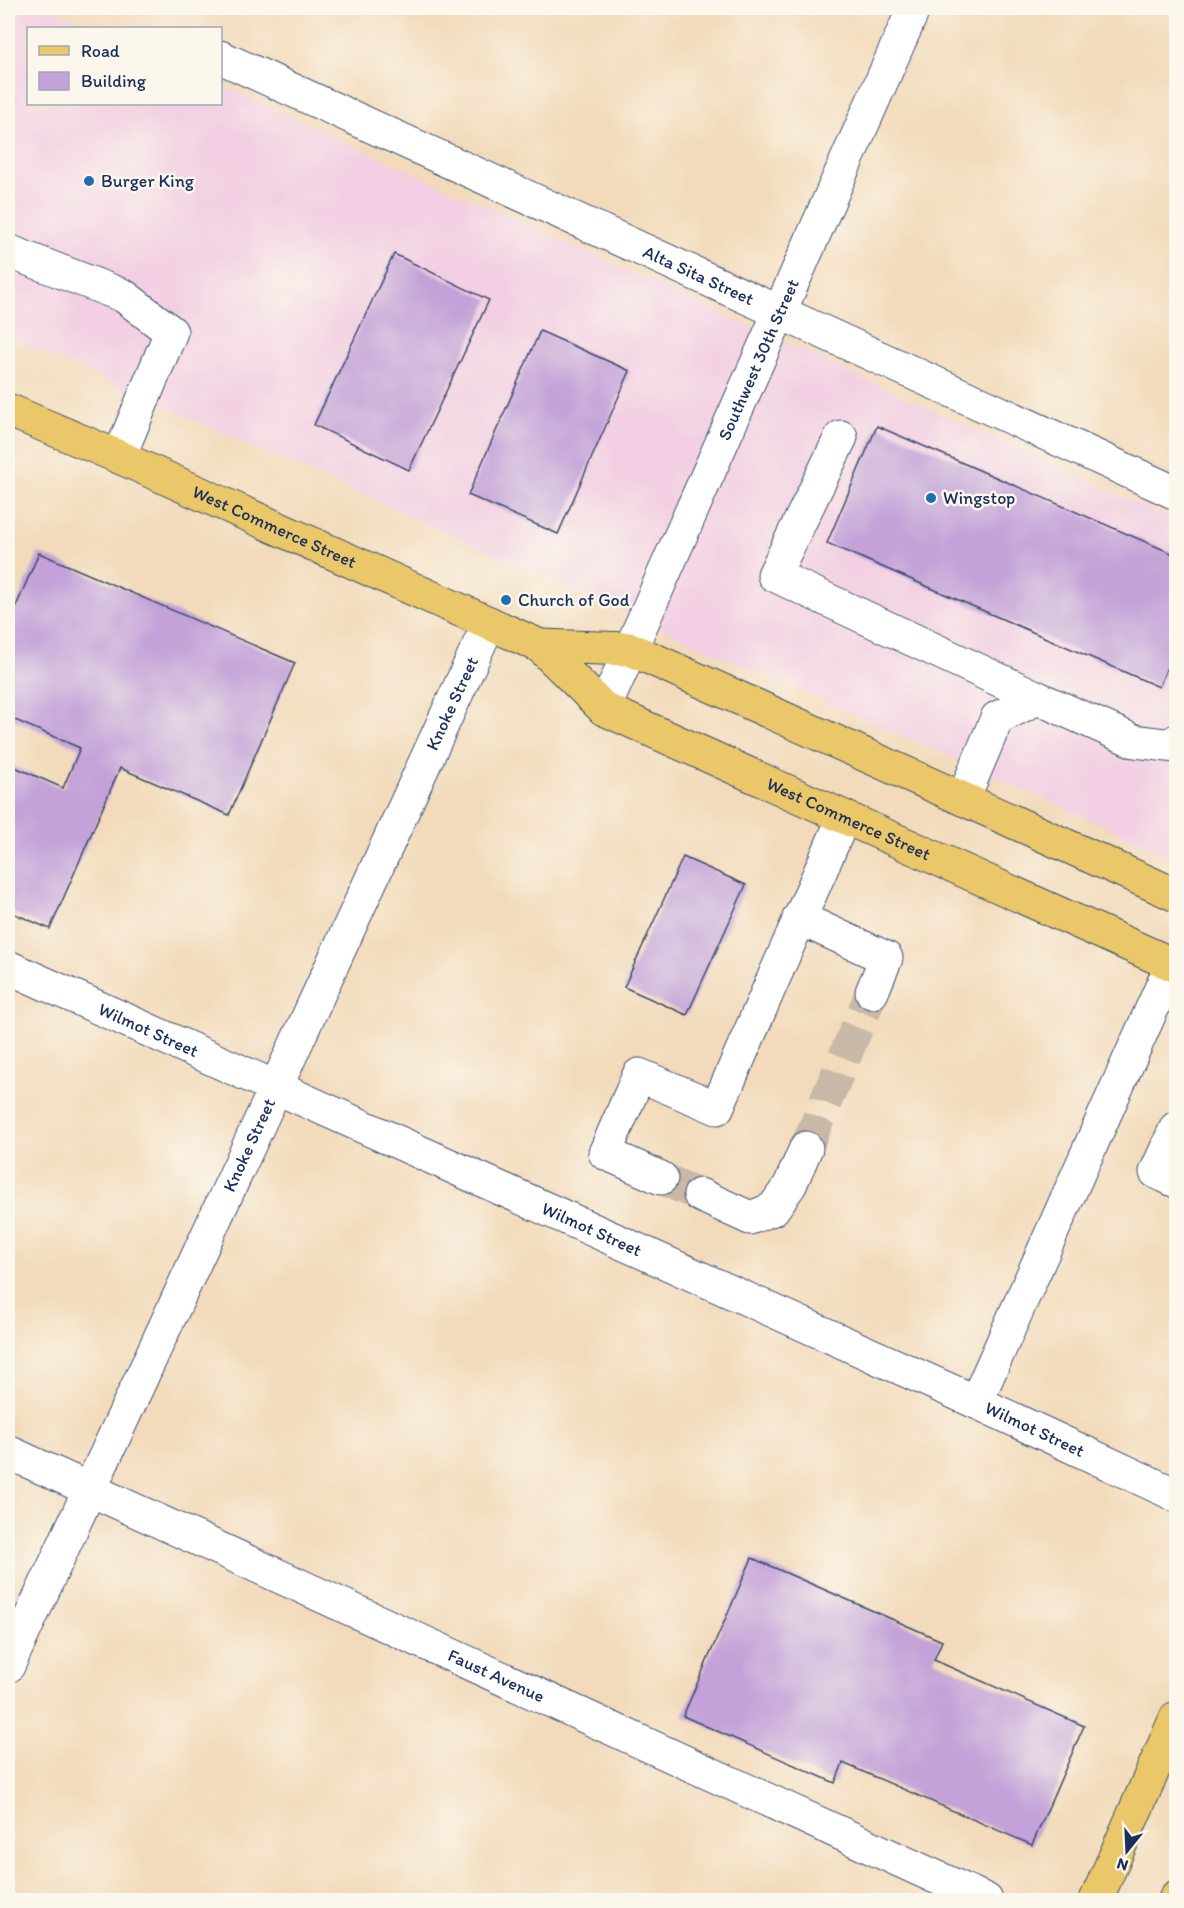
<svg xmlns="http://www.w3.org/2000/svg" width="1184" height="1908" viewBox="0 0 1184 1908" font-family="Itim,sans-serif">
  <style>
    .built { fill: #f2cfe2 }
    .building { fill: #c2a2d8 }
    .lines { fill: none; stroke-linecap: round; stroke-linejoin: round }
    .minor-tunnel { stroke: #c7b8a8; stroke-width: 33; stroke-dasharray: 33 16; stroke-linecap: butt }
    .minor-casing { stroke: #3b496c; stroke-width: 35 }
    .major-casing { stroke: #3b496c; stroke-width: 35 }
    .minor { stroke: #fff; stroke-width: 33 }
    .major { stroke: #eac769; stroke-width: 33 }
    .poi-dot { fill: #1f6fb2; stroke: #fbf7ec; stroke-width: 2 }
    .labels { text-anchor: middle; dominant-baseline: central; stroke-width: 5; stroke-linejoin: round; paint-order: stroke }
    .poi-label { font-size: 18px; fill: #1b2f5e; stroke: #fbf7ec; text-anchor: start }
    .street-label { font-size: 18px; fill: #1b2f5e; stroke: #fbf7ec }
  </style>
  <rect width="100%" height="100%" fill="#fbf7ec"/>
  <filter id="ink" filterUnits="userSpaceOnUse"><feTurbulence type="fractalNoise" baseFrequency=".0167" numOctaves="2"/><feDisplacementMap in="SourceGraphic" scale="12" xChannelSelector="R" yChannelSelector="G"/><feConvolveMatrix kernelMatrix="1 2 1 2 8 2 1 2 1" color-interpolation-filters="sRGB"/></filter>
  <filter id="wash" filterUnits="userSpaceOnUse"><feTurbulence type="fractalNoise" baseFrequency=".008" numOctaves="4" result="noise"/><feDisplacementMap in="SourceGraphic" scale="24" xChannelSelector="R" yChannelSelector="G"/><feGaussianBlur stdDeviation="1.35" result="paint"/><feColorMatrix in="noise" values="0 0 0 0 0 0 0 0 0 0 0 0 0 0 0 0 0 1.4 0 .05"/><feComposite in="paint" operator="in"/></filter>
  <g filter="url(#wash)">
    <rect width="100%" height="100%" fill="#f2daba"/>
    <!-- built -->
    <path class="built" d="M 8,8 L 50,8 L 96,28 L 28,28 L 28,104 L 220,104 L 221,85 L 1176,521 L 1176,858 L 8,337 Z"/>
    <g id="blocks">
      <!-- building -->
      <g class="building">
        <path d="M 394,254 L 489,300 L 409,470 L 314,425 Z"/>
        <path d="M 540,331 L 630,371 L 558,534 L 468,495 Z"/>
        <path d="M 877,426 L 1176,555 L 1176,646 L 1159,687 L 827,543 Z"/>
        <path d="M 39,553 L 295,663 L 229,815 L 120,768 L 50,929 L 8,911 L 8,764 L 63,788 L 80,748 L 8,717 L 8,625 Z"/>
        <path d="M 683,857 L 746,885 L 687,1015 L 624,987 Z"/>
        <path d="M 752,1558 L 942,1641 L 934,1660 L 1084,1726 L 1032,1845 L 843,1763 L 835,1783 L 683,1716 Z"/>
      </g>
    </g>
  </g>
  <g filter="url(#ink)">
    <use href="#blocks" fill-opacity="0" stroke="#3b496c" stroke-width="1.5"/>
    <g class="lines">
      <!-- minor-tunnel -->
      <g class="minor-tunnel">
        <path d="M 806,1148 L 872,992"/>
        <path d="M 661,1178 L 700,1195"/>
      </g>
      <!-- minor casing -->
      <g class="minor-casing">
        <g id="minor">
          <path id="s1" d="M 220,57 L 1176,493"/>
          <path d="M 8,251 L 124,296 L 171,332 L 119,457"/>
          <path d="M 841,437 L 774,575 L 1038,698"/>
          <path id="s2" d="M 604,709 L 914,8"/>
          <path d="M 963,799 L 997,718 L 1038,698 L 1134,741 L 1174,746 L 1176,741"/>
          <path d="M 799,918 L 886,958 L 872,992"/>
          <path id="s3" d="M 8,967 L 976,1402 L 1176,1495"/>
          <path d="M 1176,1128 L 1156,1172 L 1176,1181"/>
          <path d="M 661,1178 L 605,1153 L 639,1075 L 717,1108 L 844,817"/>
          <path d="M 700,1195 L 750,1218 L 773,1209 L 790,1185 L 806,1148"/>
          <path d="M 976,1402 L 1172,964"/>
          <path id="s4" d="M 8,1452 L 986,1900"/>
          <path id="s5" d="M 8,1666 L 276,1087 L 489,623"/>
        </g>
      </g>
      <!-- major casing -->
      <g class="major-casing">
        <g id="major">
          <path id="s6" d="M 8,410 L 119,457 L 540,646 L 604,709 L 1176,966"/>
          <path d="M 540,646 L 630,649 L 1176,895"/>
          <path d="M 1096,1900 L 1176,1718"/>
          <path d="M 1175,1900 L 1176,1897"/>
        </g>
      </g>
      <!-- minor -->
      <use href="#minor" class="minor"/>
      <!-- major -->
      <use href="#major" class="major"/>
    </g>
  </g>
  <!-- markers -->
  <g class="poi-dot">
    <circle cx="89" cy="181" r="6"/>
    <circle cx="931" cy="498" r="6"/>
    <circle cx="506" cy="600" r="6"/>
  </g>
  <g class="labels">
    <!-- poi labels -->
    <g class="poi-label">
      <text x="101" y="181">Burger King</text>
      <text x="943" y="498">Wingstop</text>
      <text x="518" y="600">Church of God</text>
    </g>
    <!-- street labels -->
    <g class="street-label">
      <text stroke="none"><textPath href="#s1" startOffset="526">Alta Sita Street</textPath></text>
      <text stroke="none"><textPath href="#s2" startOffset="382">Southwest 30th Street</textPath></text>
      <text stroke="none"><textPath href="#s6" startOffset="291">West Commerce Street</textPath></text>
      <text stroke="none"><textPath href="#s5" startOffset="1060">Knoke Street</textPath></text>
      <text stroke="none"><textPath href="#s6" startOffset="940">West Commerce Street</textPath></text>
      <text stroke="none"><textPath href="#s3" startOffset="154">Wilmot Street</textPath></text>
      <text stroke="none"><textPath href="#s5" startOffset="574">Knoke Street</textPath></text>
      <text stroke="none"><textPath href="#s3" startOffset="640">Wilmot Street</textPath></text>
      <text stroke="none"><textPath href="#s3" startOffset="1126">Wilmot Street</textPath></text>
      <text stroke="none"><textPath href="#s4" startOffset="537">Faust Avenue</textPath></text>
    </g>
  </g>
  <!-- margin -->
  <rect width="1184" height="1908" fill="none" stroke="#fbf7ec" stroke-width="30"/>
  <!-- legend -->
  <rect x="27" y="27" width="195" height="78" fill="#fbf7ec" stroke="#a1a7b3" stroke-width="1.5"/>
  <rect x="39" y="46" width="30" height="9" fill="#eac769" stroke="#a1a7b3" stroke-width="1.5"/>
  <text x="81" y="57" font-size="18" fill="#1b2f5e">Road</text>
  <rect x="39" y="72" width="30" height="18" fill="#c2a2d8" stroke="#a1a7b3" stroke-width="1.5"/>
  <text x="81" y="87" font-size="18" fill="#1b2f5e">Building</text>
  <!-- north arrow -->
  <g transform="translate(1127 1851) rotate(198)" stroke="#fbf7ec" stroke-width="4.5" paint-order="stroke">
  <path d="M0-4.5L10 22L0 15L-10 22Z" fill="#1b2f5e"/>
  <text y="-9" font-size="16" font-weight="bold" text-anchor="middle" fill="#1b2f5e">N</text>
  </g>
</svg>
